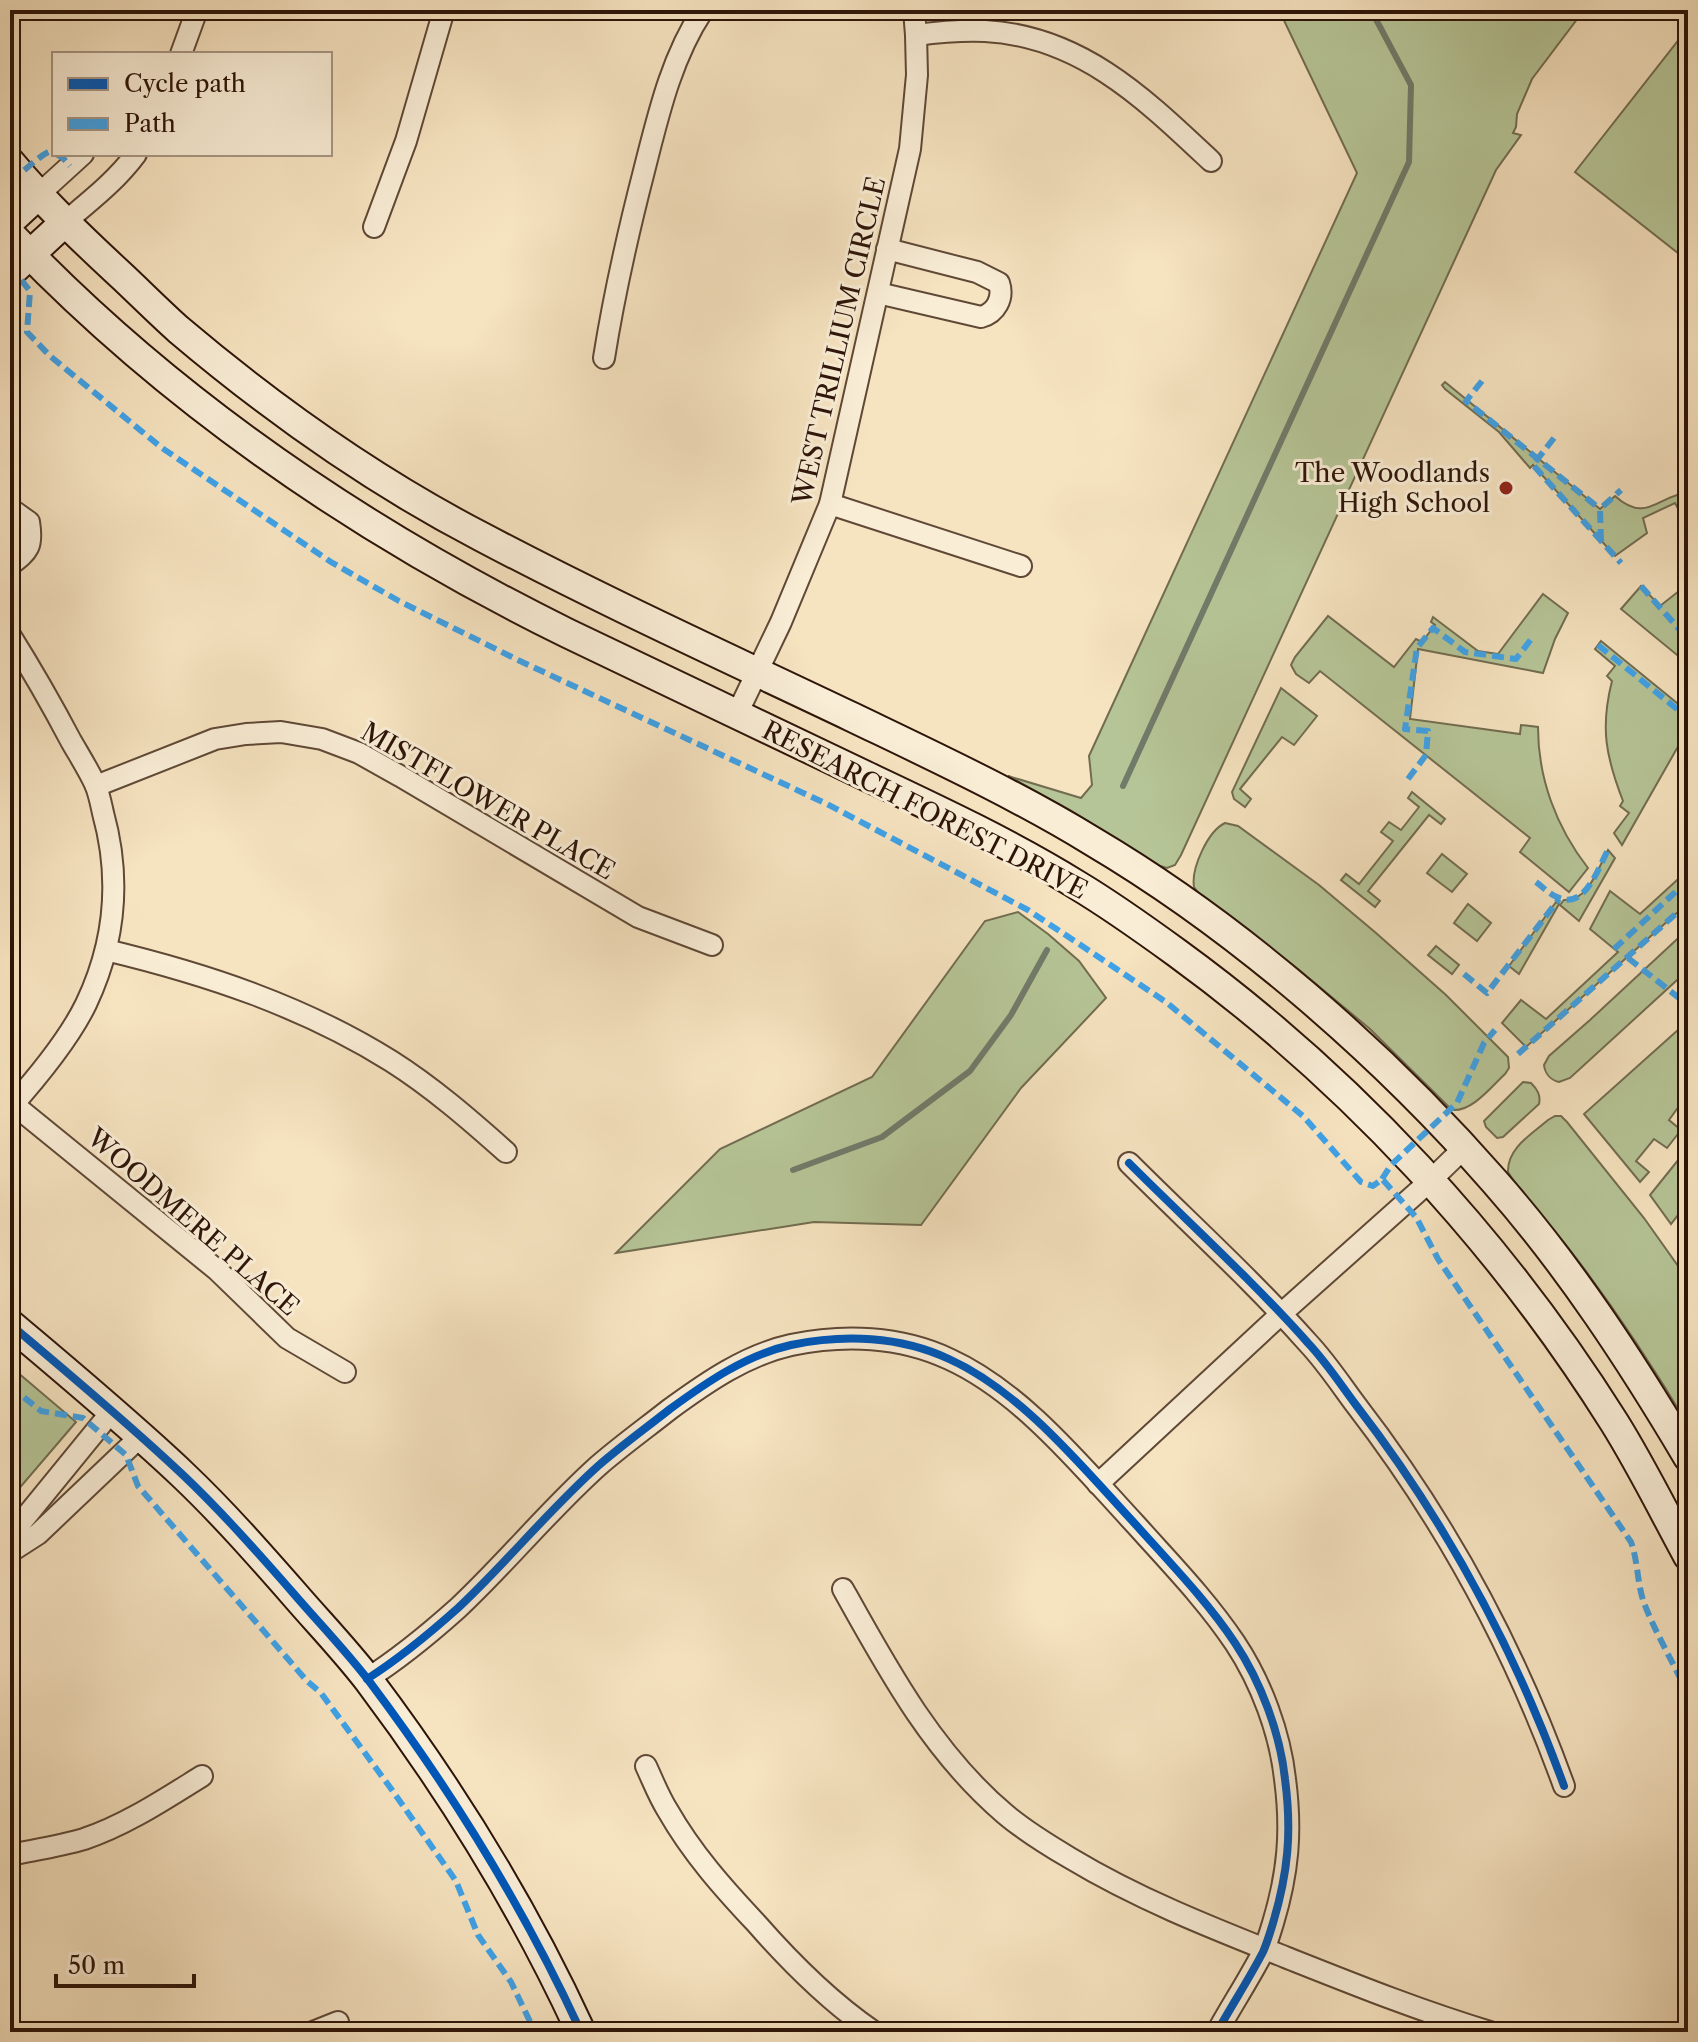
<svg xmlns="http://www.w3.org/2000/svg" width="1698" height="2042" viewBox="0 0 1698 2042" font-family="'Libre Caslon Text',serif">
  <style>
    .green { fill: #b6c597; stroke: #726c50; stroke-width: 2 }
    .lines { fill: none; stroke-linecap: round; stroke-linejoin: round }
    .stream { stroke: #717b6a; stroke-width: 6 }
    .street-casing { stroke: #5f4836; stroke-width: 24 }
    .secondary-casing { stroke: #2d1408; stroke-width: 32 }
    .street { stroke: #f9edd6; stroke-width: 20 }
    .secondary { stroke: #f9edd6; stroke-width: 28 }
    .quiet { stroke: #3ea2e9; stroke-width: 6; stroke-dasharray: 12 6; stroke-linecap: butt }
    .cycleway-casing { stroke: #f9edd6; stroke-width: 13 }
    .cycleway { stroke: #0057b8; stroke-width: 8 }
    .poi-dot { fill: #8f2418; stroke: #f9edd6; stroke-width: 3 }
    .labels { text-anchor: middle; dominant-baseline: central; stroke-width: 6; stroke-linejoin: round; paint-order: stroke }
    .street-label { font-size: 26px; fill: #2d1408; stroke: #f9edd6 }
    .poi-label { font-size: 26px; fill: #2d1408; stroke: #f9edd6; text-anchor: end }
  </style>
  <rect width="100%" height="100%" fill="#f6e3c0"/>
  <filter id="stains"><feTurbulence type="fractalNoise" baseFrequency=".0025" numOctaves="4"/><feColorMatrix values="0 0 0 0 .2 0 0 0 0 .09 0 0 0 0 .02 0 0 0 .5 -.17"/></filter>
  <radialGradient id="worn" r=".72"><stop offset=".6" stop-color="#630" stop-opacity="0"/><stop offset="1" stop-color="#630" stop-opacity=".3"/></radialGradient>
  <!-- green -->
  <g class="green">
    <path d="M 1279,10 L 1584,10 L 1532,79 L 1517,114 L 1516,127 L 1513,133 L 1521,135 L 1496,170 L 1181,855 L 1175,865 L 1167,868 L 1160,866 L 1070,810 L 1008,776 L 1081,798 L 1092,785 L 1089,756 L 1357,173 Z"/>
    <path d="M 1688,28 L 1688,261 L 1575,172 Z"/>
    <path d="M 1445,382 L 1600,509 L 1615,496 C 1647,525 1659,494 1688,493 L 1688,514 L 1682,516 L 1675,503 L 1643,518 L 1647,533 L 1615,556 L 1533,465 L 1530,468 L 1499,432 L 1445,389 L 1442,385 Z"/>
    <path d="M 1641,586 L 1660,606 L 1679,591 L 1688,586 L 1688,664 L 1621,609 Z"/>
    <path d="M 1543,594 L 1568,613 L 1555,639 L 1543,673 L 1418,649 L 1410,719 L 1520,734 L 1521,725 L 1538,727 C 1538,778 1556,827 1588,868 L 1569,892 L 1520,852 L 1530,838 L 1320,671 L 1309,683 L 1296,674 L 1291,665 L 1295,657 L 1328,616 L 1394,667 L 1416,639 L 1422,642 L 1435,625 L 1431,622 L 1433,617 L 1478,651 L 1498,654 Z"/>
    <path d="M 1601,641 L 1688,712 L 1688,729 L 1622,845 L 1614,833 L 1629,813 L 1620,806 L 1623,801 C 1606,757 1600,728 1612,681 L 1607,676 L 1615,666 L 1595,649 Z"/>
    <path d="M 1281,688 L 1317,716 L 1294,745 L 1282,737 L 1240,789 L 1251,799 L 1245,807 L 1234,799 L 1232,792 Z"/>
    <path d="M 1412,792 L 1445,819 L 1441,824 L 1429,815 L 1368,891 L 1380,901 L 1375,907 L 1341,880 L 1346,874 L 1359,884 L 1393,841 L 1381,832 L 1389,822 L 1401,830 L 1419,807 L 1408,798 Z"/>
    <path d="M 1225,823 L 1238,826 L 1319,885 L 1376,933 L 1446,995 L 1508,1057 L 1509,1068 L 1505,1074 C 1491,1087 1472,1112 1452,1110 L 1370,1029 L 1298,969 L 1200,895 L 1194,887 C 1191,868 1208,831 1225,823 Z"/>
    <path d="M 1608,850 L 1615,858 L 1579,921 L 1560,905 L 1564,900 C 1589,901 1598,868 1608,850 Z"/>
    <path d="M 1442,854 L 1467,874 L 1452,892 L 1427,873 Z"/>
    <path d="M 1688,870 L 1688,903 L 1526,1047 L 1502,1023 L 1521,1000 L 1546,1019 L 1618,952 L 1590,929 L 1610,891 L 1640,914 Z"/>
    <path d="M 1556,902 L 1559,904 L 1519,974 L 1509,966 Z"/>
    <path d="M 1468,904 L 1491,923 L 1477,941 L 1454,923 Z"/>
    <path d="M 1018,912 L 1048,934 L 1079,961 L 1106,998 L 1021,1088 L 921,1225 L 814,1222 L 616,1253 L 720,1149 L 872,1077 L 985,921 Z"/>
    <path d="M 1688,929 L 1688,970 L 1570,1078 L 1559,1082 C 1551,1080 1545,1074 1544,1065 L 1549,1056 L 1590,1020 Z"/>
    <path d="M 1436,946 L 1459,965 L 1452,974 L 1428,955 Z"/>
    <path d="M 1688,1021 L 1688,1090 L 1686,1093 L 1688,1095 L 1688,1117 L 1677,1109 L 1669,1120 L 1681,1130 L 1667,1148 L 1654,1139 L 1636,1161 L 1649,1172 L 1640,1182 L 1584,1114 Z"/>
    <path d="M 1523,1082 L 1531,1083 C 1537,1089 1541,1095 1539,1104 L 1503,1137 L 1497,1138 L 1486,1127 L 1484,1121 Z"/>
    <path d="M 1555,1116 L 1561,1116 L 1567,1122 L 1644,1218 L 1688,1280 L 1688,1425 C 1652,1365 1613,1306 1570,1250 C 1550,1224 1525,1200 1508,1172 C 1507,1148 1532,1134 1548,1120 Z"/>
    <path d="M 1683,1154 L 1688,1158 L 1688,1178 L 1679,1189 L 1688,1196 L 1688,1202 L 1671,1224 L 1650,1195 Z"/>
    <path d="M 10,1366 L 76,1422 L 16,1492 L 10,1502 Z"/>
  </g>
  <g class="lines">
    <!-- stream -->
    <g class="stream">
      <path d="M 1123,786 L 1409,162 L 1411,85 L 1371,10"/>
      <path d="M 793,1170 L 882,1137 L 970,1071 L 1011,1015 L 1047,950"/>
    </g>
    <!-- street casing -->
    <g class="street-casing">
      <g id="street">
        <path d="M 916,35 C 939,32 961,30 985,31 C 1081,36 1145,99 1211,161"/>
        <path d="M 181,54 L 197,10"/>
        <path d="M 38,195 L 83,154"/>
        <path d="M 64,223 C 90,201 116,181 136,154"/>
        <path d="M 374,227 L 406,141 L 444,10"/>
        <path d="M 878,293 L 981,317 C 996,313 1004,298 999,283 L 977,272 L 887,249"/>
        <path d="M 604,358 C 614,295 628,233 644,171 C 658,116 671,58 703,10"/>
        <path d="M 830,504 L 1021,566"/>
        <path d="M 10,514 L 15,512 L 29,522 C 33,546 29,551 10,565"/>
        <path d="M 10,635 C 32,670 52,705 71,741 C 79,755 88,769 95,784 C 99,793 101,804 103,813 C 121,878 115,943 86,1004 C 70,1037 35,1080 10,1108"/>
        <path d="M 737,714 L 781,622 L 830,504 L 910,149 L 917,75 L 916,35 L 914,10"/>
        <path d="M 96,786 L 215,739 L 246,734 L 281,732 L 322,739 L 359,753 L 400,776 L 638,917 L 712,945"/>
        <path d="M 106,950 C 206,974 303,1006 391,1061 C 432,1087 469,1119 506,1152"/>
        <path d="M 13,1104 L 217,1270 L 287,1338 L 345,1372"/>
        <path d="M 1129,1163 C 1188,1222 1252,1280 1308,1343 C 1326,1362 1341,1385 1356,1405 C 1447,1523 1514,1647 1564,1786"/>
        <path d="M 1098,1484 L 1281,1314 L 1430,1181 L 1464,1148"/>
        <path d="M 10,1545 L 19,1525 L 112,1411"/>
        <path d="M 10,1552 L 38,1534 L 141,1436"/>
        <path d="M 843,1589 C 888,1670 933,1753 1005,1814 C 1025,1831 1048,1845 1070,1858 C 1138,1899 1212,1928 1285,1957 C 1353,1984 1420,2011 1490,2032"/>
        <path d="M 367,1679 C 400,1658 429,1634 458,1608 C 506,1563 548,1511 598,1466 C 621,1446 646,1428 670,1409 C 707,1382 746,1355 791,1345 C 844,1334 900,1336 949,1359 C 1022,1392 1083,1468 1137,1526 C 1171,1564 1207,1601 1235,1643 C 1261,1682 1280,1733 1285,1779 C 1292,1832 1288,1873 1273,1923 C 1270,1933 1267,1943 1263,1952 C 1249,1979 1232,2005 1217,2032"/>
        <path d="M 646,1766 C 653,1781 659,1797 668,1811 C 692,1853 723,1888 756,1923 C 791,1963 830,2002 874,2032"/>
        <path d="M 10,1855 C 34,1850 61,1846 84,1839 C 126,1825 165,1799 202,1776"/>
        <path d="M 313,2032 L 338,2022"/>
      </g>
    </g>
    <!-- secondary casing -->
    <g class="secondary-casing">
      <g id="secondary">
        <path d="M 10,162 C 45,204 84,241 124,278 C 142,295 160,313 179,330 C 270,407 376,482 482,537 C 603,601 728,658 852,717 C 933,756 1015,794 1092,841 C 1239,928 1383,1054 1495,1182 C 1569,1266 1631,1361 1688,1457"/>
        <path d="M 10,221 L 38,195"/>
        <path d="M 10,234 C 168,400 362,532 567,633 C 666,681 765,727 864,775 C 936,809 1009,843 1077,885 C 1112,906 1144,929 1177,953 C 1350,1079 1500,1241 1614,1422 C 1641,1465 1664,1512 1688,1556"/>
        <path d="M 10,273 L 64,223"/>
        <path d="M 10,1324 C 68,1373 127,1422 183,1475 C 222,1512 258,1553 294,1594 C 319,1623 346,1651 369,1681 C 451,1790 524,1908 581,2032"/>
      </g>
    </g>
    <!-- street -->
    <use href="#street" class="street"/>
    <!-- secondary -->
    <use href="#secondary" class="secondary"/>
    <!-- quiet -->
    <g class="quiet">
      <path d="M 56,154 L 63,158 L 70,166"/>
      <path d="M 10,181 C 23,173 39,155 51,151 L 54,153"/>
      <path d="M 10,266 L 30,291 L 27,332 L 50,356 L 162,448 L 331,562 L 399,601 L 520,661 L 827,804 L 1028,910 L 1166,1002 L 1303,1116 L 1361,1182 L 1373,1186 L 1382,1179 L 1416,1217 L 1438,1259 L 1631,1542 C 1638,1561 1637,1583 1644,1603 C 1656,1634 1674,1664 1688,1694"/>
      <path d="M 1482,381 L 1466,401 L 1600,509"/>
      <path d="M 1554,438 L 1533,465 L 1621,563"/>
      <path d="M 1679,510 L 1688,507"/>
      <path d="M 1601,541 L 1600,509 L 1621,490"/>
      <path d="M 1641,586 L 1688,639"/>
      <path d="M 1598,645 L 1688,718"/>
      <path d="M 1408,779 L 1426,755 L 1428,731 L 1405,729 L 1417,648 L 1433,628 L 1465,652 L 1516,659 L 1532,638"/>
      <path d="M 1536,882 C 1543,887 1549,894 1557,897 C 1585,911 1598,868 1608,850"/>
      <path d="M 1614,949 L 1683,885"/>
      <path d="M 1628,958 L 1688,1005"/>
      <path d="M 1464,974 L 1487,993 L 1559,899"/>
      <path d="M 1518,1054 L 1688,903"/>
      <path d="M 1688,1090 L 1685,1093 L 1688,1095"/>
      <path d="M 1382,1179 L 1391,1165 L 1457,1103 L 1484,1043 L 1495,1030"/>
      <path d="M 10,1386 L 41,1411 L 83,1418 L 126,1455 L 138,1486 L 307,1681 L 321,1693 L 392,1790 L 456,1881 L 478,1935 L 511,1982 L 535,2032"/>
    </g>
    <!-- cycleway casing -->
    <g class="cycleway-casing">
      <g id="cycleway">
        <path d="M 1129,1163 C 1188,1222 1252,1280 1308,1343 C 1326,1362 1341,1385 1356,1405 C 1447,1523 1514,1647 1564,1786"/>
        <path d="M 10,1324 C 68,1373 127,1422 183,1475 C 222,1512 258,1553 294,1594 C 319,1623 346,1651 369,1681 C 451,1790 524,1908 581,2032"/>
        <path d="M 367,1679 C 400,1658 429,1634 458,1608 C 506,1563 548,1511 598,1466 C 621,1446 646,1428 670,1409 C 707,1382 746,1355 791,1345 C 844,1334 900,1336 949,1359 C 1022,1392 1083,1468 1137,1526 C 1171,1564 1207,1601 1235,1643 C 1261,1682 1280,1733 1285,1779 C 1292,1832 1288,1873 1273,1923 C 1270,1933 1267,1943 1263,1952 C 1249,1979 1232,2005 1217,2032"/>
      </g>
    </g>
    <!-- cycleway -->
    <use href="#cycleway" class="cycleway"/>
  </g>
  <!-- markers -->
  <circle class="poi-dot" cx="1506" cy="488" r="8"/>
  <g class="labels">
    <!-- street labels -->
    <g class="street-label">
      <text transform="translate(839 341) rotate(-77)">WEST TRILLIUM CIRCLE</text>
      <text transform="translate(488 801) rotate(30)">MISTFLOWER PLACE</text>
      <text transform="translate(925 810) rotate(27)">RESEARCH FOREST DRIVE</text>
      <text transform="translate(193 1222) rotate(41)">WOODMERE PLACE</text>
    </g>
    <!-- poi labels -->
    <g class="poi-label">
      <text x="1490" y="473">The Woodlands<tspan x="1490" dy="30">High School</tspan></text>
    </g>
  </g>
  <!-- margin -->
  <rect width="1698" height="2042" fill="none" stroke="#f6e3c0" stroke-width="40"/>
  <rect x="12" y="12" width="1674" height="2018" fill="none" stroke="#2d1408" stroke-width="4"/>
  <rect x="20" y="20" width="1658" height="2002" fill="none" stroke="#2d1408" stroke-width="2"/>
  <!-- legend -->
  <rect x="52" y="52" width="280" height="104" fill="#f9edd6" stroke="#a79684" stroke-width="2"/>
  <rect x="68" y="78" width="40" height="12" fill="#0057b8" stroke="#a79684" stroke-width="2"/>
  <text x="124" y="92" font-size="24" fill="#2d1408">Cycle path</text>
  <rect x="68" y="118" width="40" height="12" fill="#3ea2e9" stroke="#a79684" stroke-width="2"/>
  <text x="124" y="132" font-size="24" fill="#2d1408">Path</text>
  <!-- scale -->
  <path d="M56 1974v12h138v-12" fill="none" stroke="#2d1408" stroke-width="4"/>
  <text x="68" y="1974" font-size="24" fill="#2d1408" stroke="#f9edd6" stroke-width="6" paint-order="stroke">50 m</text>
  <rect width="100%" height="100%" filter="url(#stains)"/>
  <rect width="100%" height="100%" fill="url(#worn)"/>
</svg>
